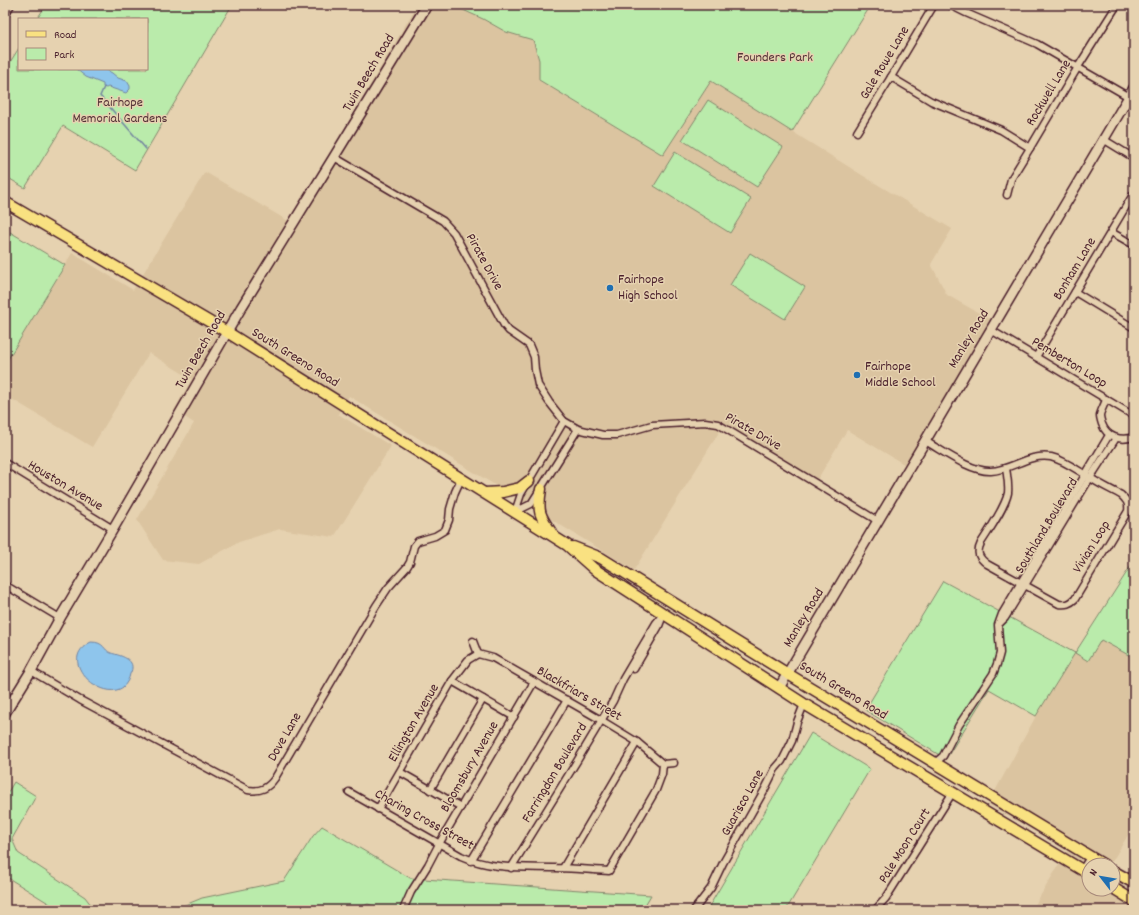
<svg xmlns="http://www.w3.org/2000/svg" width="1139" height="915" viewBox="0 0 1139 915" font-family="Dekko,sans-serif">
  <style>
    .built { fill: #dbc4a0 }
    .green { fill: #baebab; stroke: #82856b }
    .water { fill: #8ec5ec; stroke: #73839f }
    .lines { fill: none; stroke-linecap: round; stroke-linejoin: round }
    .stream { stroke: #73839f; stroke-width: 1.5 }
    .street-casing { stroke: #4a1f2b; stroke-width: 9 }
    .secondary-casing { stroke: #4a1f2b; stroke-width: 12 }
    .primary-casing { stroke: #4a1f2b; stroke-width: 13 }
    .street { stroke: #e6d2b0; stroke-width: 6 }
    .secondary { stroke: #e6d2b0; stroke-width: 9 }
    .primary { stroke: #f9e181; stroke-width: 10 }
    .poi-dot { fill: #1f6fb2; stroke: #e6d2b0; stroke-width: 1.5 }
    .labels { text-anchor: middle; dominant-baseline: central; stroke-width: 3; stroke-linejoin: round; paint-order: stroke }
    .park-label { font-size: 14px; fill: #553338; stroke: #e6d2b0 }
    .street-label { font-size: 14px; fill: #4a1f2b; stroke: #e6d2b0 }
    .poi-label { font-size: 14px; fill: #4a1f2b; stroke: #e6d2b0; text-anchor: start }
  </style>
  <rect width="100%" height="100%" fill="#e6d2b0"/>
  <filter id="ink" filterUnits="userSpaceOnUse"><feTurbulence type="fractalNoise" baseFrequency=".025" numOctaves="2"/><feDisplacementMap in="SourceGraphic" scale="8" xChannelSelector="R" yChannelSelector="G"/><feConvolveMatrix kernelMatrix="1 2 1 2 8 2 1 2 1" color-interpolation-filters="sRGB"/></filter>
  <g filter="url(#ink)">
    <!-- built -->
    <g class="built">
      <path d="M 417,5 L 452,5 L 483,19 L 506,32 L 533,40 L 539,60 L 539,80 L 663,155 L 711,81 L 870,180 L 952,229 L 931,264 L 947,295 L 993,321 L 907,466 L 847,430 L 814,485 L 721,429 L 634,570 L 349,396 L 338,414 L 391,446 L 334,537 L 280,529 L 239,542 L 199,564 L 163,560 L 137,520 L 194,423 L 174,410 L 192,379 L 149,353 L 92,447 L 5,395 L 5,364 L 72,253 L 133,290 L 205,172 L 290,222 Z"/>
      <path d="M 1101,639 L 1134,658 L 1134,825 L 1110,865 L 1089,865 L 1089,889 L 1113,889 L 1113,879 L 1134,892 L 1134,910 L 1032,910 L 1067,851 L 988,804 L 1036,716 L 1075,653 Z"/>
    </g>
    <!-- green -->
    <g class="green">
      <path d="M 46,5 L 232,5 L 135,170 L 63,126 L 25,188 L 5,176 L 5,70 L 19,48 L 19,69 L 147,69 L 147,19 L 37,19 Z"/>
      <path d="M 452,5 L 871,5 L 792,132 L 711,81 L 663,155 L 539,80 L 539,60 L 533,40 L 506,32 L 483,19 Z"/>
      <path d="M 708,100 L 783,147 L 757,187 L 682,140 Z"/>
      <path d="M 675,152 L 751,199 L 730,233 L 654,186 Z"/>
      <path d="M 5,229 L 65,265 L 5,364 Z"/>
      <path d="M 750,253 L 805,287 L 785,319 L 730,285 Z"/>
      <path d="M 1134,561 L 1134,658 L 1101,640 L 1088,661 L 1075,653 L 1036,716 L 989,689 L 946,759 L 865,710 L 943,581 L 1075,653 Z"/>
      <path d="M 811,733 L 870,769 L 786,910 L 707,910 Z"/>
      <path d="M 14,782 L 36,796 L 12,839 L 18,853 L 85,897 L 95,910 L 55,910 L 50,904 L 5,876 L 5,797 Z"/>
      <path d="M 322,826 L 410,878 L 651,895 L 642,910 L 384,910 L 368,904 L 354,910 L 173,910 L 202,898 L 284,881 L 313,836 Z"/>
    </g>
    <!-- water -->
    <g class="water">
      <path d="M 76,69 L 105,69 L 112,73 L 118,78 L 127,81 L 130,86 L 130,89 L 126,93 L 108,87 L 106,88 L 103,87 L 103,84 L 86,77 Z"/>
      <path d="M 91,642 C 105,642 103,650 111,653 C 118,655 133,658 132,668 C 132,670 131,672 130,674 C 129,679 127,683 123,687 C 103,703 54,660 91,642 Z"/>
    </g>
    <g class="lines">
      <!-- stream -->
      <path class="stream" d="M 104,87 L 100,96 L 146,149"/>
      <!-- street casing -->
      <g class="street-casing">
        <g id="street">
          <path d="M 950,5 L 966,13 L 1037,44 L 1129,97"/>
          <path d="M 5,15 L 11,5"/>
          <path d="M 891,77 L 931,101 L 1001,130 L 1030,148"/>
          <path d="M 857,132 L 891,77 L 934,5"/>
          <path d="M 1103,139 L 1134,158"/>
          <path d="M 334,157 L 443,221 L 454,233 L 504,325 L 509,331 L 529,345 L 534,357 L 535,370 L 538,385 L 549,402 L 564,421 L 578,429 L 603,435 L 617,435 L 652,425 L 705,422 L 718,424 L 878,521"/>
          <path d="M 1007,195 L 1011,179 L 1030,148 L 1078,67 L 1117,5"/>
          <path d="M 1111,232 L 1134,245"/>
          <path d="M 1075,292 L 1134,328"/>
          <path d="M 991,330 L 1134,416"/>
          <path d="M 1036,357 L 1134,193"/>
          <path d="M 1106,399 C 1105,404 1101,410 1100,415 C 1100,418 1101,421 1102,424 C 1107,438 1121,441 1134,437"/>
          <path d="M 925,441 C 943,451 971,472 991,471 C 1012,470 1029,453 1051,457 C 1064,460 1077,470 1089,477 C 1099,484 1110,489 1121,495 C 1127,500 1129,504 1128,511 L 1075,599 C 1070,604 1066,605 1059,604 L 987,564 C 979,558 976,553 981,543 C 989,530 1005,508 1008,493 C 1009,484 1007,476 1006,468"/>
          <path d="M 5,463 L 113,529"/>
          <path d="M 515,512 L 531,504 L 578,429"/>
          <path d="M 515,512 L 521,494 L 564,421"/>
          <path d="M 5,585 L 60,618"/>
          <path d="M 999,624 L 1005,618 L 1090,478 L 1116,438"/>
          <path d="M 473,641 L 478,654"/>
          <path d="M 478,654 L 493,658 L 601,720 L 637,742 L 663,764"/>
          <path d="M 634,669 L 659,626 L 662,618"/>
          <path d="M 31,671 L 80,700 L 248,790 C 261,792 268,788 275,778 L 376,606 L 388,588 L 407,567 L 410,562 L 414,546 L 418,541 L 435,536 L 445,530 L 449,520 L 450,509 L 455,492 L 461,479"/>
          <path d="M 452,681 L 514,717"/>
          <path d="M 935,763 L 943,756 L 959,725 L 993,674 L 997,664 L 1000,653 L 998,625 L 1002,614 L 1109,435"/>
          <path d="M 663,764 L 674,763"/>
          <path d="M 400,772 L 461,807"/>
          <path d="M 430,790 L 483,699"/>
          <path d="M 349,792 L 461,856 C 492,870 522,867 556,868 C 573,868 591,870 609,871 L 656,790 L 662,774 L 663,764"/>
          <path d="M 378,809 L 452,681 L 468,660 L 478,654"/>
          <path d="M 471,861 L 567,700"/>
          <path d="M 511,868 L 577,761 L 613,701 L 623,679 L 656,623 L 663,614"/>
          <path d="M 563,868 L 637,742"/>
          <path d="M 1082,870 L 1090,857"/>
          <path d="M 403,910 L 411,892 L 428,865 L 439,844 L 534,682"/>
          <path d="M 694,910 L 711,888 L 723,863 L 765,789 L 775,769 L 782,761 L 792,741 L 797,722 L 804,704"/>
          <path d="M 875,910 L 886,898 L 953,792"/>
        </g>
      </g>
      <!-- secondary casing -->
      <g class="secondary-casing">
        <g id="secondary">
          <path d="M 779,688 L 1134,88"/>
          <path d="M 5,713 L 31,671 L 60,618 L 113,529 L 241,308 L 334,157 L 427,5"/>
        </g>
      </g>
      <!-- primary casing -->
      <g class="primary-casing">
        <g id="primary">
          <path d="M 5,202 L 227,332 L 567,545 L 594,569 L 804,704 L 1089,874"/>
          <path d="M 541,489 C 537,513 540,516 553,535"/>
          <path d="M 485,493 L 503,492 L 520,488 L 529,481"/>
          <path d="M 573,547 L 601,558 L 788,674 L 1104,865"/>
          <path d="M 1113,871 L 1134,883"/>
          <path d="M 1113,888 L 1134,901"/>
        </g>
      </g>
      <!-- street -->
      <use href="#street" class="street"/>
      <!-- secondary -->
      <use href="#secondary" class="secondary"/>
      <!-- primary -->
      <use href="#primary" class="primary"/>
    </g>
  </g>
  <!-- markers -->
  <g class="poi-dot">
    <circle cx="610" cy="288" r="4"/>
    <circle cx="857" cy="375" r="4"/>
  </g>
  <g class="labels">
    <!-- park labels -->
    <g class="park-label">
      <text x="775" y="58">Founders Park</text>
      <text x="120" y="103">Fairhope<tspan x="120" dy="16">Memorial Gardens</tspan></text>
    </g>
    <!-- street labels -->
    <g class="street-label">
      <text transform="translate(885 63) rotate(-59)">Gale Rowe Lane</text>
      <text transform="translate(369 73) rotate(-59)">Twin Beech Road</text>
      <text transform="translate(1049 93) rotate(-59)">Rockwell Lane</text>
      <text transform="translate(484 262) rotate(61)">Pirate Drive</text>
      <text transform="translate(1075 269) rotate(-59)">Bonham Lane</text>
      <text transform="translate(969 339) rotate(-59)">Manley Road</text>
      <text transform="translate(201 350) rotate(-60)">Twin Beech Road</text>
      <text transform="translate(295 358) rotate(32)">South Greeno Road</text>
      <text transform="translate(1069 363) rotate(31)">Pemberton Loop</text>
      <text transform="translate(753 432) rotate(30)">Pirate Drive</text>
      <text transform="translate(65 486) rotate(31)">Houston Avenue</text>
      <text transform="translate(1047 526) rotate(-59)">Southland Boulevard</text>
      <text transform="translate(1092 547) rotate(-58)">Vivian Loop</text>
      <text transform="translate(804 618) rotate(-59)">Manley Road</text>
      <text transform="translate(843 691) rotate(31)">South Greeno Road</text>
      <text transform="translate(579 694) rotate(30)">Blackfriars Street</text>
      <text transform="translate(414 723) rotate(-60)">Ellington Avenue</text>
      <text transform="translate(285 737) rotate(-60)">Dove Lane</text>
      <text transform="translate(470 767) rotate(-60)">Bloomsbury Avenue</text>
      <text transform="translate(555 773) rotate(-59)">Farringdon Boulevard</text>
      <text transform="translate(743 803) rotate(-61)">Guarisco Lane</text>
      <text transform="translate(424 820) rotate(29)">Charing Cross Street</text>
      <text transform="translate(905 846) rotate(-58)">Pale Moon Court</text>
    </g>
    <!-- poi labels -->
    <g class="poi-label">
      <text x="618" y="280">Fairhope<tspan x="618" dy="16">High School</tspan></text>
      <text x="865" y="367">Fairhope<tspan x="865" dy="16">Middle School</tspan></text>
    </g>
  </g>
  <!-- margin -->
  <rect width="1139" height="915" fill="none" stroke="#e6d2b0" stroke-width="20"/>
  <rect x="10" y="10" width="1119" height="895" fill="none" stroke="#4a1f2b" stroke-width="1.5" filter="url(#ink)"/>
  <!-- legend -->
  <rect x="18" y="18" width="130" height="52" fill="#e6d2b0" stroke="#a88a7b"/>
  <rect x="26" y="31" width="20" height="6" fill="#f9e181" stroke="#a88a7b"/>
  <text x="54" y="38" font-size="12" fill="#4a1f2b">Road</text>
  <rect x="26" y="48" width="20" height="12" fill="#baebab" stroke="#a88a7b"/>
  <text x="54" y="58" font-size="12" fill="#4a1f2b">Park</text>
  <!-- north arrow -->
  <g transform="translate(1101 877) rotate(301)"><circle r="19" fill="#e6d2b0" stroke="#a88a7b"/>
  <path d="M0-3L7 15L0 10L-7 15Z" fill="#1f6fb2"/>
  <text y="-6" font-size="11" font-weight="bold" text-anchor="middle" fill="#4a1f2b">N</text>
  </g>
</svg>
